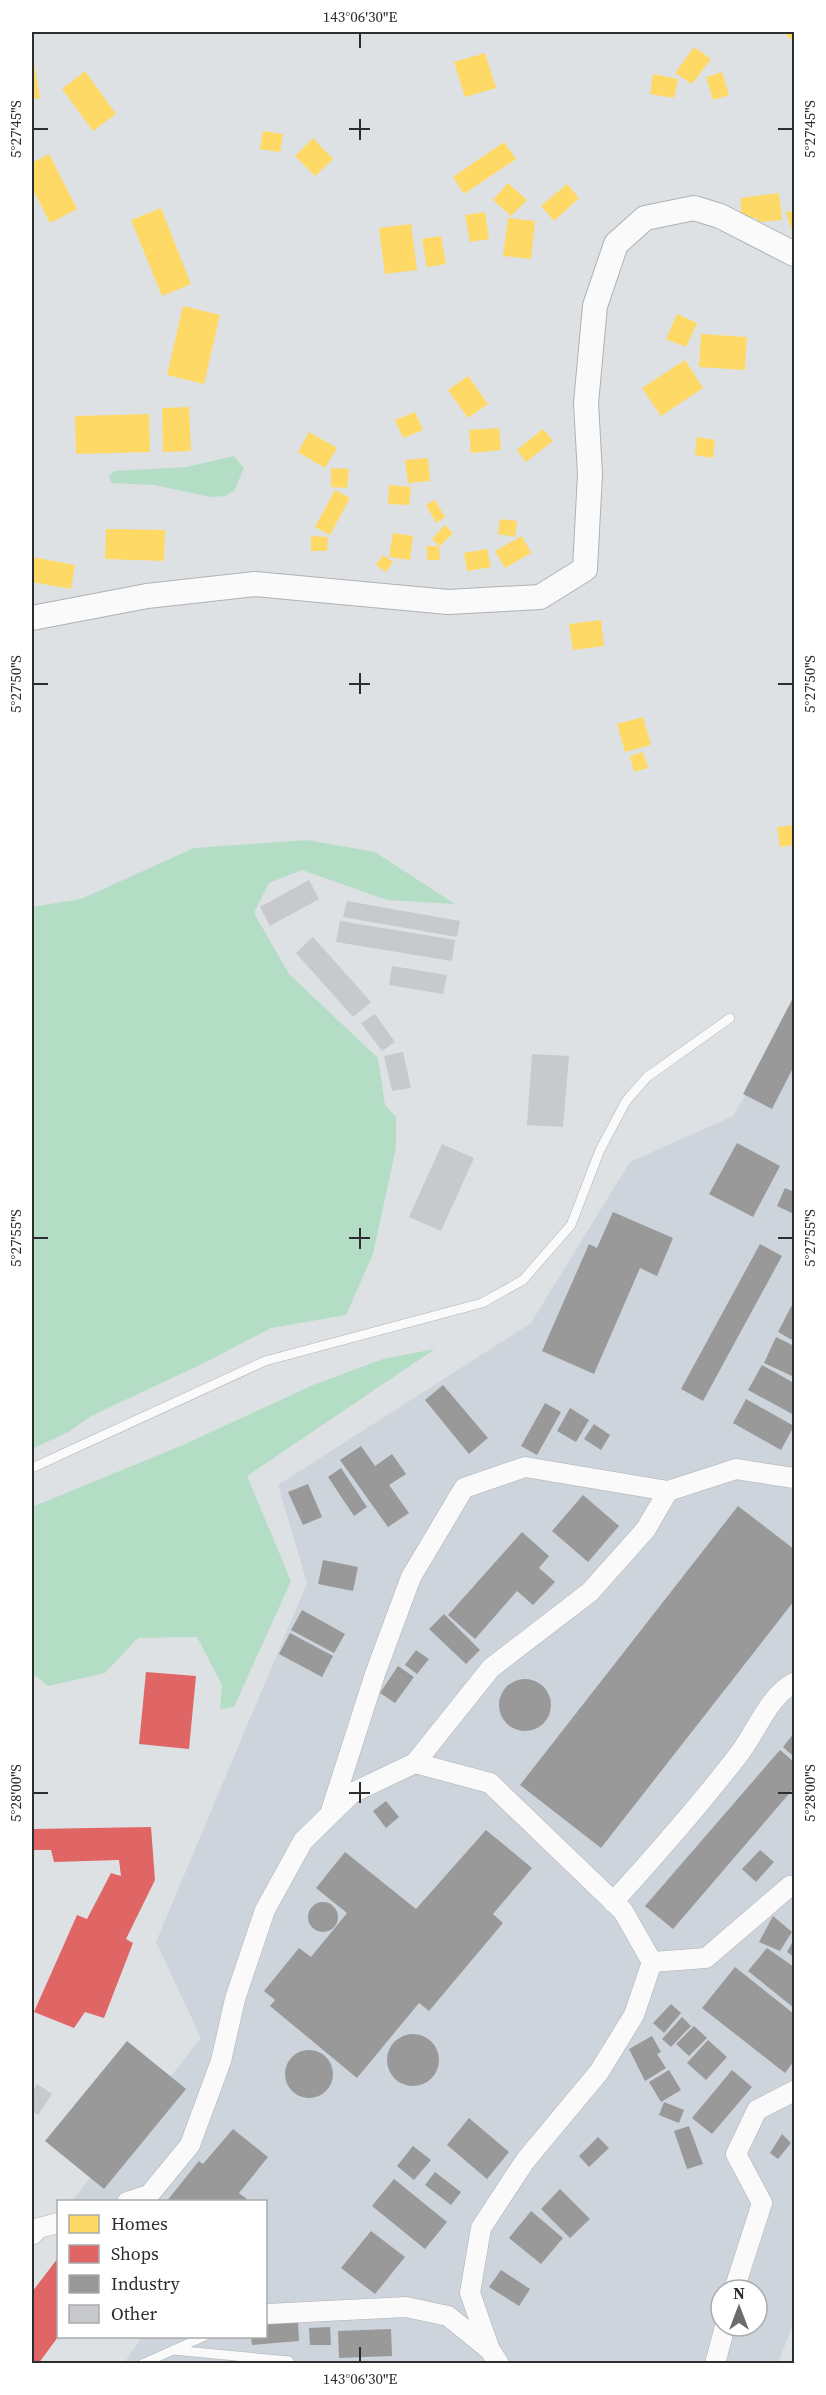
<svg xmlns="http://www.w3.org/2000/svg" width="826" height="2395" viewBox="0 0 826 2395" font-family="'Source Serif 4',serif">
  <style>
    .built { fill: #cdd4db; fill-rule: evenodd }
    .green { fill: #b3dec5 }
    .homes { fill: #ffd966 }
    .shops { fill: #e06666 }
    .industry { fill: #999 }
    .building { fill: #c7c9cc }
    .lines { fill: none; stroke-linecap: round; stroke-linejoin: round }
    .service-casing { stroke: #afb1b4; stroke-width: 10 }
    .minor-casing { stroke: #afb1b4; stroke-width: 21 }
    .tertiary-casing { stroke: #afb1b4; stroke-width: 26 }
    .service { stroke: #fafafb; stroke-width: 9 }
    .minor { stroke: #fafafb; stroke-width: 20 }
    .tertiary { stroke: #fafafb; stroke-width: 24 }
    .ticks { fill: none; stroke: #2b2d2f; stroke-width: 2 }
    .neatline { fill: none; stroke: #2b2d2f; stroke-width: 2 }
    .ticks-label { font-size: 15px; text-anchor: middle; fill: #2b2d2f }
  </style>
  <rect width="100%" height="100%" fill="#dee1e4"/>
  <!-- built -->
  <path class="built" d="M 794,1011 L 794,2322 L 778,2363 L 124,2363 L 142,2337 L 266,2336 L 266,2202 L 71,2202 L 201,2038 L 156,1942 L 307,1583 L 278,1485 L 531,1323 L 630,1162 L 733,1116 ZM 721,2290 L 757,2290 L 757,2326 L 721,2326 Z"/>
  <!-- green -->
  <g class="green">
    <path d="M 234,456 L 244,468 L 234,491 L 225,496 L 211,497 L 154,485 L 111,483 L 109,476 L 115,471 L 186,467 Z"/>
    <path d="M 307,840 L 375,852 L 455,904 L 387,900 L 302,870 L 269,883 L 254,913 L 289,974 L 378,1058 L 385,1105 L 396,1117 L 396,1148 L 373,1254 L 346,1315 L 271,1328 L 204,1363 L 91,1416 L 68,1432 L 32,1449 L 32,907 L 81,899 L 194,848 Z"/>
    <path d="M 435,1349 L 247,1476 L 291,1581 L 234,1707 L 220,1709 L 222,1685 L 197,1637 L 138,1638 L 105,1673 L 48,1686 L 32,1673 L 32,1507 L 183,1445 L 313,1385 L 383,1359 Z"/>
  </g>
  <!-- homes -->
  <g class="homes">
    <path d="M 783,32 L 794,32 L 794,42 Z"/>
    <path d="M 694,47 L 711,59 L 692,84 L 675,73 Z"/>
    <path d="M 32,51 L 40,98 L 32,99 Z"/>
    <path d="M 485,53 L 496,88 L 465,97 L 454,62 Z"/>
    <path d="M 85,71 L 116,114 L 93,131 L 62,89 Z"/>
    <path d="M 722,72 L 729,95 L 713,100 L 706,77 Z"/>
    <path d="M 653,74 L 678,79 L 674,98 L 650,94 Z"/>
    <path d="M 263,131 L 283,134 L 280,152 L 260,149 Z"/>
    <path d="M 313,138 L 333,159 L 315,176 L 295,156 Z"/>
    <path d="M 504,142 L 516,159 L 464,194 L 453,177 Z"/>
    <path d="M 49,154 L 77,209 L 50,223 L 32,187 L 32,163 Z"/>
    <path d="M 508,183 L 527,200 L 511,216 L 493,200 Z"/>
    <path d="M 567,184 L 579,198 L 554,221 L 541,206 Z"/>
    <path d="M 779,193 L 782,220 L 759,222 L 757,218 L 747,218 L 746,215 L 741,215 L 741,198 Z"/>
    <path d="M 161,208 L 191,284 L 162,296 L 131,220 Z"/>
    <path d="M 794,211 L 794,234 L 793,234 L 786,212 Z"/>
    <path d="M 485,212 L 489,239 L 470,242 L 465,215 Z"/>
    <path d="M 508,218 L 535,221 L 531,259 L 503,256 Z"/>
    <path d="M 411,224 L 417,270 L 385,274 L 379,228 Z"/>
    <path d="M 441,236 L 446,264 L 427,267 L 422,239 Z"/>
    <path d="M 183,306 L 220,315 L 204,384 L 167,375 Z"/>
    <path d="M 677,314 L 697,323 L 686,347 L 666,339 Z"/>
    <path d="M 701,334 L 747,337 L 745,370 L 699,367 Z"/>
    <path d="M 685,360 L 703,388 L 661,416 L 642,388 Z"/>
    <path d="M 468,376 L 488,404 L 468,418 L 448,390 Z"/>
    <path d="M 189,407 L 191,451 L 163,452 L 162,408 Z"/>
    <path d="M 415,412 L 423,430 L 403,438 L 395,420 Z"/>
    <path d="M 149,414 L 150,452 L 76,454 L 75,416 Z"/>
    <path d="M 499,428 L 501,450 L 471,453 L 469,430 Z"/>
    <path d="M 543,429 L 553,441 L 526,462 L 517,450 Z"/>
    <path d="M 309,432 L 337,448 L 325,468 L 298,452 Z"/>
    <path d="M 697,437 L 715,440 L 713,458 L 695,455 Z"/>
    <path d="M 428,458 L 430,481 L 408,483 L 405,460 Z"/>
    <path d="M 331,468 L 349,469 L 347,488 L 331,487 Z"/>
    <path d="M 389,485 L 411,487 L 409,505 L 388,504 Z"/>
    <path d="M 335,490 L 350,498 L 330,535 L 315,527 Z"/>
    <path d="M 435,500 L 445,517 L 436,523 L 426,505 Z"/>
    <path d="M 500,519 L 517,521 L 515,537 L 498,534 Z"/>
    <path d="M 445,525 L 453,533 L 440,546 L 432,539 Z"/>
    <path d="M 106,529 L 165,530 L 164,561 L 105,559 Z"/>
    <path d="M 393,533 L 413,536 L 410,560 L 389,557 Z"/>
    <path d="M 311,536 L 328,537 L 327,551 L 311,551 Z"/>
    <path d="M 522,536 L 531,553 L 505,568 L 495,551 Z"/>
    <path d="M 427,546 L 439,546 L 440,560 L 427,560 Z"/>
    <path d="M 487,549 L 491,567 L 467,571 L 464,553 Z"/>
    <path d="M 383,555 L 393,562 L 386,572 L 376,565 Z"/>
    <path d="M 32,557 L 75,565 L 71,589 L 32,582 Z"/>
    <path d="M 601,620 L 604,646 L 573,650 L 569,624 Z"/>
    <path d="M 643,717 L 651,745 L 625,752 L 617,724 Z"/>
    <path d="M 643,752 L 648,768 L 634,772 L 630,756 Z"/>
    <path d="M 794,825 L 794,845 L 780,847 L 777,827 Z"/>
  </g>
  <!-- shops -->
  <g class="shops">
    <path d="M 146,1672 L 196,1676 L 189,1749 L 139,1744 Z"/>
    <path d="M 151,1827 L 155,1880 L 126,1939 L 133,1943 L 104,2018 L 85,2012 L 74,2028 L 34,2012 L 77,1915 L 87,1919 L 111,1873 L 121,1876 L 119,1860 L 54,1862 L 51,1850 L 32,1850 L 32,1829 Z"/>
    <path d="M 58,2258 L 58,2337 L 38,2364 L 32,2364 L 32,2292 Z"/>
  </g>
  <!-- industry -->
  <g class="industry">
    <path d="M 794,996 L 794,1066 L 772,1109 L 743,1094 Z"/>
    <path d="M 737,1143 L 780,1166 L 753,1217 L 709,1194 Z"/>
    <path d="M 785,1188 L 794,1192 L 794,1214 L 777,1206 Z"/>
    <path d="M 613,1212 L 673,1238 L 657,1276 L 640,1268 L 594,1374 L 542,1351 L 589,1244 L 597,1248 Z"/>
    <path d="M 760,1244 L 782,1256 L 703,1401 L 681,1389 Z"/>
    <path d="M 792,1305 L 794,1307 L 794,1341 L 778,1332 Z"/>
    <path d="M 776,1337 L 794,1346 L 794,1377 L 764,1363 Z"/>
    <path d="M 762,1365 L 794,1383 L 794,1415 L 748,1390 Z"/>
    <path d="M 443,1385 L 488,1438 L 469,1454 L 425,1400 Z"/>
    <path d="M 746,1399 L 794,1426 L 781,1450 L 733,1423 Z"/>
    <path d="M 545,1403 L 561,1412 L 537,1455 L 521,1446 Z"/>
    <path d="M 570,1408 L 589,1420 L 576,1442 L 557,1431 Z"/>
    <path d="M 594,1424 L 610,1435 L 601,1450 L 584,1439 Z"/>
    <path d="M 361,1446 L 375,1466 L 392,1454 L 406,1474 L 389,1485 L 409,1513 L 388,1527 L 340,1460 Z"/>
    <path d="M 341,1468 L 367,1507 L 354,1516 L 328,1477 Z"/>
    <path d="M 308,1484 L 322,1517 L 303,1525 L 288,1492 Z"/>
    <path d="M 583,1495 L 619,1526 L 588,1562 L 552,1531 Z"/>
    <path d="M 738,1506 L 794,1549 L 794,1601 L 601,1848 L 520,1785 Z"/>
    <path d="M 522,1532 L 549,1556 L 539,1568 L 555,1582 L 533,1605 L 517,1591 L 475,1639 L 448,1615 Z"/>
    <path d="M 323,1560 L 358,1567 L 353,1591 L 318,1584 Z"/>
    <path d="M 302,1610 L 345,1634 L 334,1653 L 291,1630 Z"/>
    <path d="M 444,1614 L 480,1650 L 466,1664 L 429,1629 Z"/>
    <path d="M 290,1633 L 333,1656 L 322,1677 L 279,1654 Z"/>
    <path d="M 416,1650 L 429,1659 L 417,1674 L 405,1665 Z"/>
    <path d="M 398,1666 L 414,1677 L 395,1703 L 380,1693 Z"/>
    <circle cx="525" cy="1705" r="26"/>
    <path d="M 794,1733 L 794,1757 L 783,1747 Z"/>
    <path d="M 780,1750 L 794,1762 L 794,1788 L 673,1929 L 645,1906 Z"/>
    <path d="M 386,1801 L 399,1817 L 386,1828 L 373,1811 Z"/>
    <path d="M 486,1830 L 532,1868 L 493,1914 L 503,1923 L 429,2011 L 419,2003 L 357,2078 L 270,2006 L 275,2000 L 264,1991 L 299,1948 L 311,1957 L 347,1913 L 316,1888 L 345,1852 L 416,1909 Z"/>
    <path d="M 760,1850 L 774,1862 L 756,1882 L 742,1869 Z"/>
    <circle cx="323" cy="1917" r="15"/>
    <path d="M 773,1916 L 792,1932 L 780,1951 L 759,1942 Z"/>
    <path d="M 794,1939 L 794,1957 L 787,1952 Z"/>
    <path d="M 767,1948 L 794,1967 L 794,2008 L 748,1971 Z"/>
    <path d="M 735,1967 L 794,2014 L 794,2061 L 785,2073 L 702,2008 Z"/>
    <path d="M 671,2004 L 681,2013 L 664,2033 L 653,2023 Z"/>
    <path d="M 682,2017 L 691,2026 L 671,2047 L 662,2039 Z"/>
    <path d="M 694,2026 L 707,2038 L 689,2056 L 676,2044 Z"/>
    <circle cx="413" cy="2060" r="26"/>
    <path d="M 652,2036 L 661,2052 L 657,2054 L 666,2068 L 645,2081 L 629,2049 Z"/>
    <path d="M 708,2040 L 727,2057 L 706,2080 L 687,2063 Z"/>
    <path d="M 127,2041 L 186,2089 L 104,2189 L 45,2141 Z"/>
    <circle cx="309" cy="2074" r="24"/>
    <path d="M 669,2070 L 681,2090 L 661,2102 L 649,2082 Z"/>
    <path d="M 732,2070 L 752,2087 L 712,2134 L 692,2118 Z"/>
    <path d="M 664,2102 L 684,2110 L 679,2123 L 659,2115 Z"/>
    <path d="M 469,2118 L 509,2152 L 487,2179 L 447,2145 Z"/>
    <path d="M 689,2126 L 703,2164 L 687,2169 L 674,2131 Z"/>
    <path d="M 233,2129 L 268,2157 L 239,2193 L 247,2199 L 246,2202 L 166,2202 L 199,2161 L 203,2164 Z"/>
    <path d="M 782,2134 L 791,2143 L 778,2159 L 770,2153 Z"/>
    <path d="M 598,2137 L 609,2148 L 589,2167 L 579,2156 Z"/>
    <path d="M 413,2146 L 431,2160 L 414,2180 L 397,2166 Z"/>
    <path d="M 435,2172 L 461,2192 L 451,2205 L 425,2185 Z"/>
    <path d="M 394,2179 L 447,2222 L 425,2249 L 372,2206 Z"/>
    <path d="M 560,2189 L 590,2219 L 570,2238 L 541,2209 Z"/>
    <path d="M 531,2211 L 563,2238 L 541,2264 L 509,2238 Z"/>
    <path d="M 371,2231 L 405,2257 L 375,2294 L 341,2268 Z"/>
    <path d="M 501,2270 L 530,2289 L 519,2306 L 489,2287 Z"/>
    <path d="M 298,2321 L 299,2341 L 252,2345 L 251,2336 L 266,2336 L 266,2323 Z"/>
    <path d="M 330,2327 L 331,2345 L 310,2345 L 309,2328 Z"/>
    <path d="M 391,2329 L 392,2356 L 339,2358 L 338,2331 Z"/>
  </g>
  <!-- building -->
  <g class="building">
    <path d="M 309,880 L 319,899 L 270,926 L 260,907 Z"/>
    <path d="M 347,901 L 460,921 L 457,937 L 343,917 Z"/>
    <path d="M 340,921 L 455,940 L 452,961 L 336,942 Z"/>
    <path d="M 313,937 L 371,1002 L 353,1017 L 296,953 Z"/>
    <path d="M 392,966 L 447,975 L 443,994 L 389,985 Z"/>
    <path d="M 375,1014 L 395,1042 L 382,1051 L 361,1023 Z"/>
    <path d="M 403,1052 L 411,1088 L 392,1091 L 384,1056 Z"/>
    <path d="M 532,1054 L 569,1056 L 563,1127 L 527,1125 Z"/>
    <path d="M 442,1144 L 474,1158 L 441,1231 L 409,1217 Z"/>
    <path d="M 37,2084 L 52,2094 L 38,2115 L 32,2111 L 32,2093 Z"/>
  </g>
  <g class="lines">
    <!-- service casing -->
    <g class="service-casing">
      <g id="service">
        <path d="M 32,1468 L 265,1361 L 482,1303 L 523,1280 L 571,1225 L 600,1150 L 626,1101 L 647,1077 L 730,1018"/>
        <path d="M 173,2350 L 289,2361 L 290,2364"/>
        <path d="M 142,2364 L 205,2336"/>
      </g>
    </g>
    <!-- minor casing -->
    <g class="minor-casing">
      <g id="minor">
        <path d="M 415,1763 L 491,1668 L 590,1592 L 646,1529 L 668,1491"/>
        <path d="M 331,1811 L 375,1674 L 411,1577 L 464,1488 L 525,1467 L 668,1491 L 736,1469 L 794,1478"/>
        <path d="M 613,1902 C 656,1855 697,1808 736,1758 C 756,1734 767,1697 794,1683"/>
        <path d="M 652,1962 L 706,1958 L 790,1886 L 794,1888"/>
        <path d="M 127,2202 L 149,2195 L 190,2145 L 221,2061 L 235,1999 L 265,1910 L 303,1841 L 352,1793 L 415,1763 L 490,1783 L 623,1911 L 652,1962 L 634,2015 L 599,2072 L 525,2161 L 481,2228 L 470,2293 L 490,2350 L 499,2364"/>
        <path d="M 32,2235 L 39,2228 L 58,2223"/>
        <path d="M 734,2290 L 762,2203 L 736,2154 L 757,2110 L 794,2091"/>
        <path d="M 266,2314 L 406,2307 L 448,2316 L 490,2350"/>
        <path d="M 715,2364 L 725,2326"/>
      </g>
    </g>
    <!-- tertiary casing -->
    <g class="tertiary-casing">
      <path id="tertiary" d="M 32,618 L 147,596 L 255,584 L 448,602 L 540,597 L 585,569 L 590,474 L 586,403 L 595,306 L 616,244 L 645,218 L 694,208 L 720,216 L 794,254"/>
    </g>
    <!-- service -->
    <use href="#service" class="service"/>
    <!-- minor -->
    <use href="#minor" class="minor"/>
    <!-- tertiary -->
    <use href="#tertiary" class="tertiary"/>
  </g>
  <!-- ticks -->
  <path class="ticks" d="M 360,33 L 360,48M 360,119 L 360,140M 33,129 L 48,129M 349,129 L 370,129M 778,129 L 793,129M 360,673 L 360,694M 33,684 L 48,684M 349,684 L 370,684M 778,684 L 793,684M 360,1228 L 360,1249M 33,1238 L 48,1238M 349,1238 L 370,1238M 778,1238 L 793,1238M 360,1782 L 360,1803M 33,1793 L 48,1793M 349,1793 L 370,1793M 778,1793 L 793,1793M 360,2347 L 360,2362"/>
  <!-- border -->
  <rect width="826" height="2395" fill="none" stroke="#ffffff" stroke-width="66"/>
  <!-- legend -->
  <rect x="57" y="2200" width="210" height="138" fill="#ffffff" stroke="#aaabac" stroke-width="1.5"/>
  <rect x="69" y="2215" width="30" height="18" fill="#ffd966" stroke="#aaabac" stroke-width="1.5"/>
  <text x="111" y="2230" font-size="18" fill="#2b2d2f">Homes</text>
  <rect x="69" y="2245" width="30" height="18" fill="#e06666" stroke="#aaabac" stroke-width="1.5"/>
  <text x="111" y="2260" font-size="18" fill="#2b2d2f">Shops</text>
  <rect x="69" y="2275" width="30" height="18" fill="#999999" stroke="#aaabac" stroke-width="1.5"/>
  <text x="111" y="2290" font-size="18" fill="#2b2d2f">Industry</text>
  <rect x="69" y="2305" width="30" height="18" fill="#c7c9cc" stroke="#aaabac" stroke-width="1.5"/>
  <text x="111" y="2320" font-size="18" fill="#2b2d2f">Other</text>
  <!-- north arrow -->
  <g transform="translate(739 2308)"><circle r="28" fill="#ffffff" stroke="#aaabac" stroke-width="1.5"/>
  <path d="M0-4.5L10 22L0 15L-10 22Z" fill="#6a6c6e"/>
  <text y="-9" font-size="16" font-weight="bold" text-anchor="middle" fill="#2b2d2f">N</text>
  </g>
  <rect x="33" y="33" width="760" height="2329" class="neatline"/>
  <g class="ticks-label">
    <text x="360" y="22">143°06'30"E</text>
    <text transform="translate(16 129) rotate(-90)" y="5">5°27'45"S</text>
    <text transform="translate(810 129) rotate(-90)" y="5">5°27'45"S</text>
    <text transform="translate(16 684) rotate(-90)" y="5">5°27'50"S</text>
    <text transform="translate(810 684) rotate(-90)" y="5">5°27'50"S</text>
    <text transform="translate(16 1238) rotate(-90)" y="5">5°27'55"S</text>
    <text transform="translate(810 1238) rotate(-90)" y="5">5°27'55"S</text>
    <text transform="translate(16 1793) rotate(-90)" y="5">5°28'00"S</text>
    <text transform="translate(810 1793) rotate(-90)" y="5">5°28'00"S</text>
    <text x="360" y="2384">143°06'30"E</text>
  </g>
</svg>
